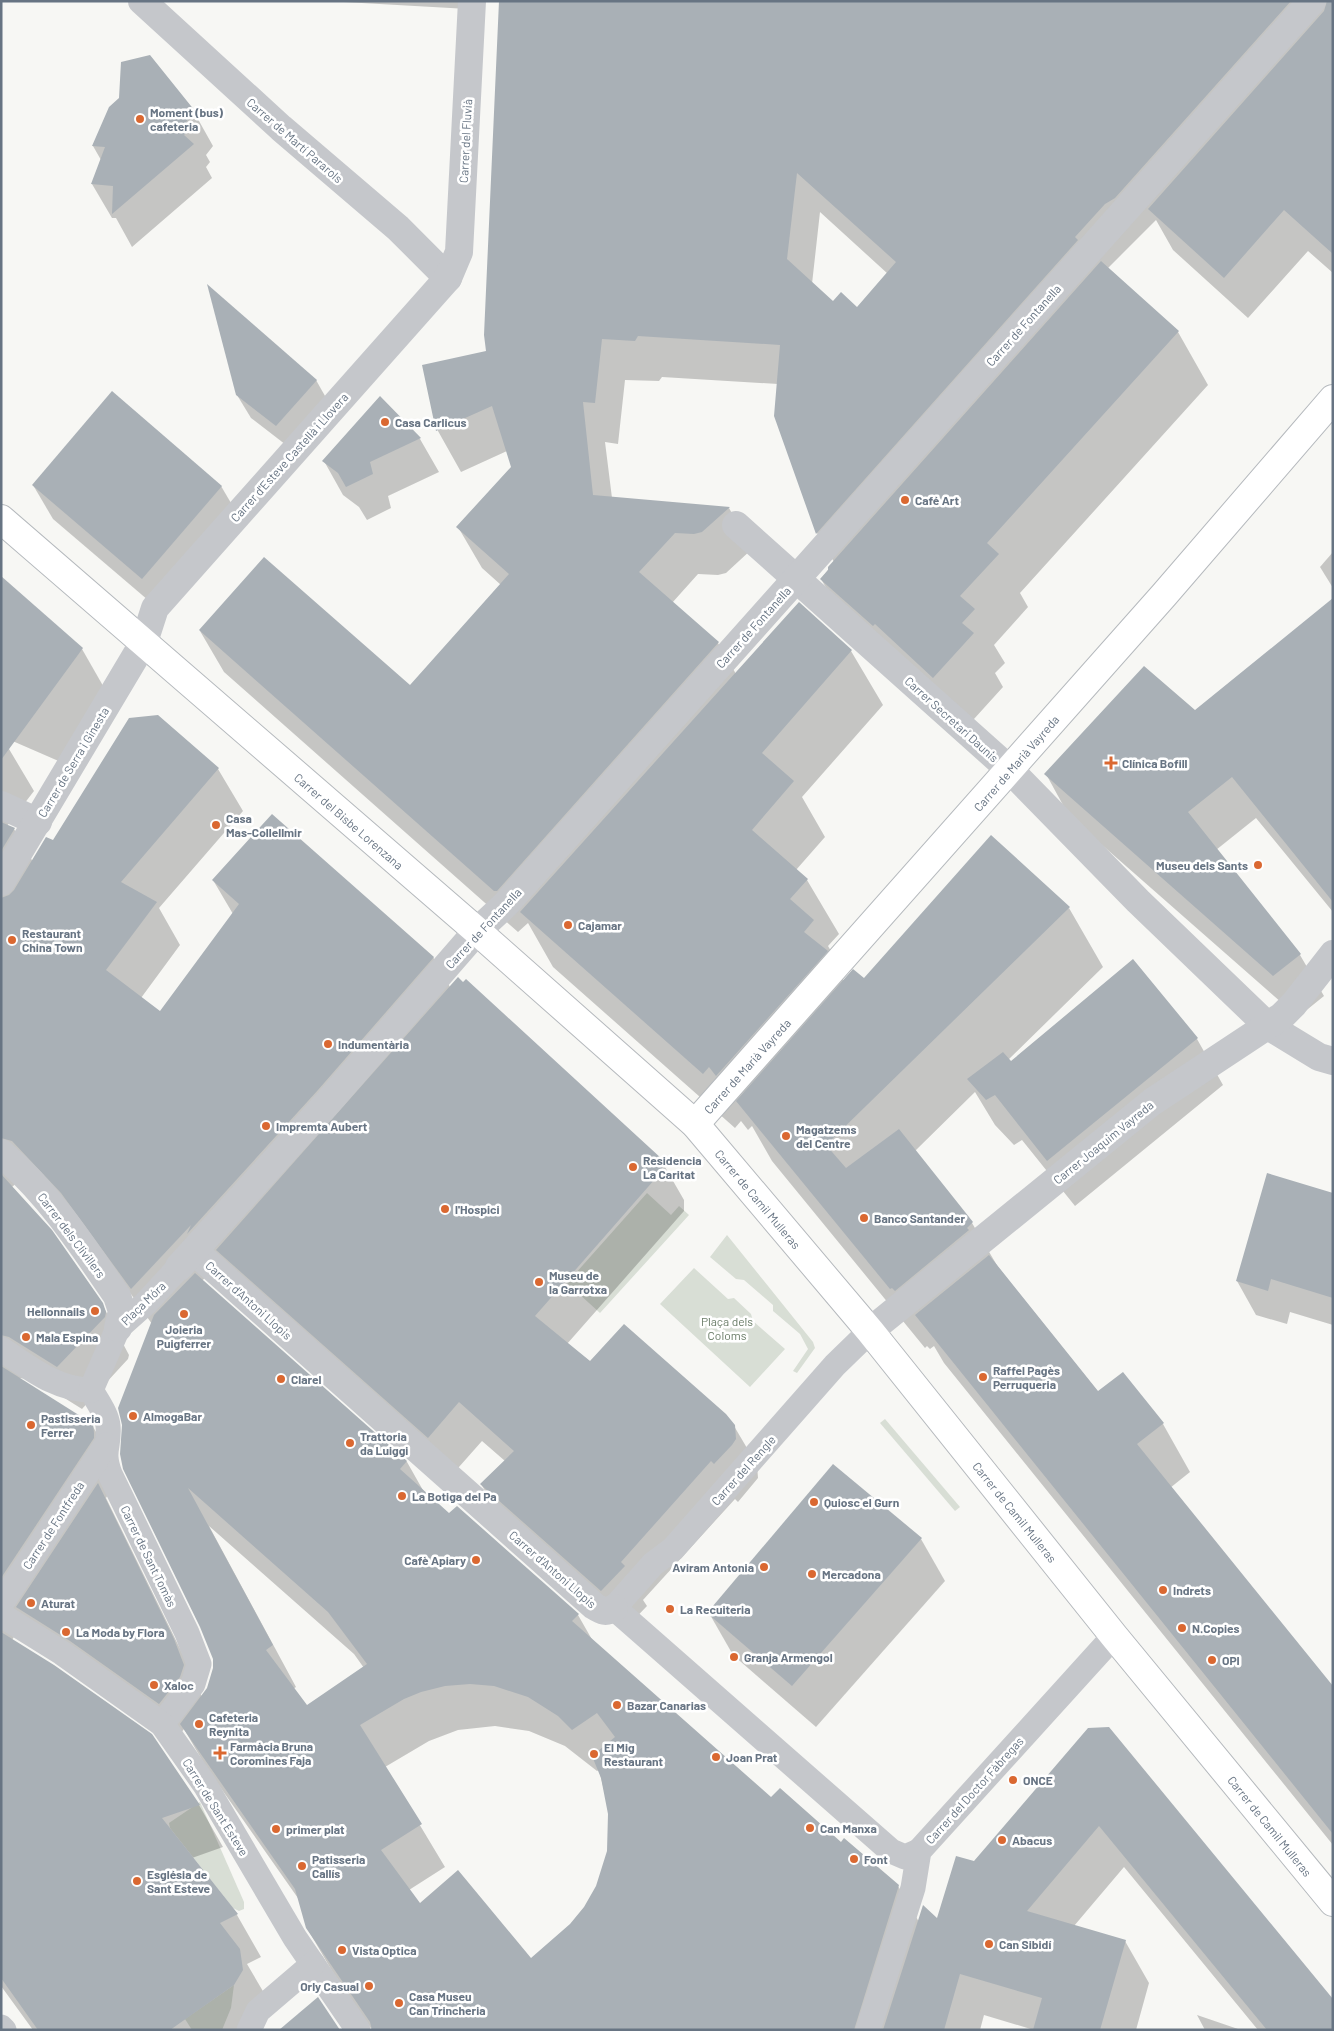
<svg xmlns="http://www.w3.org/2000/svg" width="1334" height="2031" viewBox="0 0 1334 2031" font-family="Barlow,sans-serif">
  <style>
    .green { fill: #d8ded5 }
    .shadow { fill: #0003; fill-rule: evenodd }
    .building { fill: #a9b0b6; fill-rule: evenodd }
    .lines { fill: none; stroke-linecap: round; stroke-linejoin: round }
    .secondary-casing { stroke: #b5b9bd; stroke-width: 30 }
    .pedestrian { stroke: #c5c7cb; stroke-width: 25 }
    .minor { stroke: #c5c7cb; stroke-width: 28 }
    .secondary { stroke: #fff; stroke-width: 28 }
    .poi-dot { fill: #da6831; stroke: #fff; stroke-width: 2 }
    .labels { text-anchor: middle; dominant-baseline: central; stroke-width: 5; stroke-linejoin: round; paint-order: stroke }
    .poi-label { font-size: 12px; font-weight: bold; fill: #677483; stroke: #fff; text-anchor: start }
    .street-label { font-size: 12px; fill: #677483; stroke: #fff }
    .park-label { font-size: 12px; fill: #687b66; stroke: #fff }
  </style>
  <rect width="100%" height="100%" fill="#f7f7f4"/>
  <!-- green -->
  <g class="green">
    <path d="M 647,1193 L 671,1215 L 679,1206 L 689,1215 L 600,1313 L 567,1283 Z"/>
    <path d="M 727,1235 L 813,1342 L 815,1348 L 797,1373 L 793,1371 L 808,1349 L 800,1334 L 773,1311 L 773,1305 L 744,1280 L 736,1279 L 710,1257 Z"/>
    <path d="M 694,1268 L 728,1299 L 734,1298 L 751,1314 L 753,1321 L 785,1349 L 750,1387 L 660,1304 Z"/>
    <path d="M 885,1419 L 960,1507 L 955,1511 L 880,1423 Z"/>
    <path d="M 200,1802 L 244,1902 L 244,1909 L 239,1911 L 233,1908 L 170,1828 L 169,1823 Z"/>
    <path d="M 234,1985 L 231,2008 L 222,2030 L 192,2030 L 185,2019 Z"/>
  </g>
  <!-- shadow -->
  <g class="shadow">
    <path d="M 326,1 L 469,1 L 468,9 Z"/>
    <path d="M 906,1 L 1333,1 L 1333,273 L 1308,251 L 1248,318 L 1173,250 L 1156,220 L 1108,268 L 1178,332 L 1208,385 L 1020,593 L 1028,607 L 994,645 L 1005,663 L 995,673 L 1003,687 L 964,730 L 852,632 L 821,579 L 834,562 L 817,533 L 778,384 L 662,377 L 659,381 L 625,380 L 618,444 L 605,442 L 612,498 L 729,508 L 752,549 L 726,573 L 718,575 L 698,574 L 672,603 L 718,643 L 736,674 L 851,651 L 883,705 L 802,797 L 825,837 L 796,870 L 807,880 L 839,934 L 828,946 L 845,975 L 842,978 L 844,981 L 864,980 L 1069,908 L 1103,967 L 1008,1060 L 1011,1062 L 1133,960 L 1197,1039 L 1223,1085 L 1075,1206 L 1022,1140 L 1014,1145 L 995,1125 L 975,1092 L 915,1151 L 972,1223 L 998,1267 L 1098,1392 L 1163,1424 L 1190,1472 L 1170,1488 L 1333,1689 L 1333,1845 L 944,1363 L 934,1346 L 930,1349 L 927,1346 L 925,1348 L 772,1161 L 752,1126 L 748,1130 L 741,1121 L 735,1128 L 553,967 L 528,923 L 518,932 L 224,672 L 200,631 L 410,687 L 501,585 L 482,568 L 458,527 L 512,467 L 507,451 L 461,472 L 438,431 L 424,366 L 487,352 ZM 820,212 L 888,274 L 857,309 L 833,302 L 812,284 Z"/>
    <path d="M 194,112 L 213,146 L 206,155 L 210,162 L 206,167 L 212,178 L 132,247 L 116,218 L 112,218 L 92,184 L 101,160 L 93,146 Z"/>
    <path d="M 316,380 L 329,403 L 290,448 L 251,418 L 237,395 Z"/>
    <path d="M 380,397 L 420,439 L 439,472 L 388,496 L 391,508 L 367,520 L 359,507 L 343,495 L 324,461 Z"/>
    <path d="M 33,485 L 221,486 L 241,520 L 162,612 L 53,519 Z"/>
    <path d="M 1333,552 L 1333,588 L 1320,567 Z"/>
    <path d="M 1333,599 L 1333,912 L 1256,818 L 1216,850 L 1300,955 L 1324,996 L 1298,1017 L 1069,816 L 1046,774 L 1195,711 Z"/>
    <path d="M 82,649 L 114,705 L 70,766 L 1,736 Z"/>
    <path d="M 158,716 L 218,769 L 243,811 L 159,908 L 180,945 L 141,998 L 160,1013 L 233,914 L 213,880 L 433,957 L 450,987 L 661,1160 L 684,1200 L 684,1211 L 567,1344 L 591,1362 L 734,1426 L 757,1465 L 758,1478 L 738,1502 L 735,1499 L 643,1600 L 647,1606 L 624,1630 L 504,1523 L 481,1484 L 505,1461 L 482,1441 L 451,1476 L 210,1272 L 202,1281 L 407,1462 L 424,1492 L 449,1515 L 457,1507 L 578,1615 L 594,1643 L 771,1798 L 842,1844 L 898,1886 L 919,1922 L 937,1920 L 974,1863 L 1089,1729 L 1333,2030 L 1258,2030 L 1124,1867 L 1074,1926 L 1125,1941 L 1149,1983 L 1136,2030 L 1034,2030 L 984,2015 L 980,2030 L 372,2030 L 332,1971 L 307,1928 L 300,1901 L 206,1767 L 184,1729 L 178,1737 L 25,1620 L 12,1640 L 151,1735 L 199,1805 L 223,1847 L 192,1858 L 237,1915 L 261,1957 L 247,1964 L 264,1993 L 254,2030 L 33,2030 L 1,1986 L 1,746 L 9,749 L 34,791 L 7,826 L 14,829 L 33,862 L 54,842 ZM 20,1180 L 102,1253 L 152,1324 L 201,1626 L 214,1659 L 214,1668 L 208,1689 L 202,1697 L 192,1673 L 106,1498 L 117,1480 L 117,1468 L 92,1425 L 17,1378 L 34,1379 L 82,1409 L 128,1359 L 129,1355 L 102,1304 L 51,1231 L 12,1187 ZM 209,1526 L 354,1654 L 364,1668 L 306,1707 L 293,1689 L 296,1687 ZM 495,1726 L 529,1731 L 565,1746 L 597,1771 L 599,1770 L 610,1814 L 608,1851 L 597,1886 L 585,1907 L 570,1925 L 530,1960 L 419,1905 L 409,1890 L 445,1867 L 385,1767 L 429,1741 L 458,1730 Z"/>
    <path d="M 1333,1194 L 1333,1325 L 1290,1312 L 1287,1324 L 1256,1315 L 1237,1281 Z"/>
    <path d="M 921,1539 L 945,1581 L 816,1727 L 733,1655 L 709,1613 Z"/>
    <path d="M 1197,2015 L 1241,2030 L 1205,2030 Z"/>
  </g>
  <!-- building -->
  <g class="building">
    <path d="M 499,1 L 1291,1 L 1115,198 L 1105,204 L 1075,237 L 1078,240 L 816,534 L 774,416 L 780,345 L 638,336 L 635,341 L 602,339 L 595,403 L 583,402 L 593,495 L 730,507 L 702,532 L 694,534 L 675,533 L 639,572 L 719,642 L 497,891 L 494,891 L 199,630 L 264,557 L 410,685 L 509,574 L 456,527 L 511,467 L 492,406 L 436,431 L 422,365 L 486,351 L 484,335 ZM 797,173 L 896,262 L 857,307 L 841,292 L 833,301 L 787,259 Z"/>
    <path d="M 1327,1 L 1333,1 L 1333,254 L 1284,210 L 1224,278 L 1148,209 L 1324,11 Z"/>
    <path d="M 150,55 L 195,111 L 186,122 L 192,127 L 184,135 L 194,144 L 112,214 L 113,186 L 91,184 L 105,147 L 92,146 L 109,107 L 119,98 L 121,62 Z"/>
    <path d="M 1101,261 L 1179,331 L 987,543 L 999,554 L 960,596 L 975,609 L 962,623 L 974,633 L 933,678 L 875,624 L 873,626 L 820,579 L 828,570 L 828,567 Z"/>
    <path d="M 207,284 L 317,380 L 276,426 L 236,395 Z"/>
    <path d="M 112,391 L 222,486 L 142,579 L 32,485 Z"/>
    <path d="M 380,396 L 421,438 L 370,462 L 373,474 L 346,487 L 338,473 L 322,461 Z"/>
    <path d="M 1,576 L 83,648 L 1,760 Z"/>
    <path d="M 1333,598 L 1333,902 L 1232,777 L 1188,812 L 1301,954 L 1273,976 L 1044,774 L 1144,666 L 1195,710 Z"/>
    <path d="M 799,602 L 852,650 L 762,753 L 794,781 L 752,830 L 808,879 L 790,899 L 814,920 L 804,932 L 828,951 L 716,1076 L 709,1067 L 703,1074 L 520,912 Z"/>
    <path d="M 158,715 L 219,768 L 121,882 L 157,902 L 106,970 L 160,1011 L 239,904 L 212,880 L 272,814 L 434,957 L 318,1090 L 187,1234 L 191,1225 L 131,1289 L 61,1193 L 12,1141 L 1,1138 L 1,898 L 9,895 L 14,890 L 46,837 L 53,840 L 129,718 Z"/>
    <path d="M 1,822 L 15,828 L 1,851 Z"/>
    <path d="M 991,835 L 1070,907 L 826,1145 L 846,1168 L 899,1129 L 973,1222 L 967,1228 L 969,1230 L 895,1291 L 892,1288 L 890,1289 L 736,1101 L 853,969 L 864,978 Z"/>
    <path d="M 1133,959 L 1198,1038 L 1047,1161 L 995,1095 L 986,1100 L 967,1079 L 1003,1052 L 1011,1061 Z"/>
    <path d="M 458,977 L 463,982 L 466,979 L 662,1159 L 662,1171 L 535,1316 L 590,1361 L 624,1324 L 726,1414 L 735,1425 L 736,1439 L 732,1445 L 714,1464 L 711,1461 L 621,1562 L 625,1566 L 601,1591 L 480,1484 L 514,1451 L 459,1402 L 428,1438 L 216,1250 Z"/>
    <path d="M 1267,1173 L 1333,1193 L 1333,1298 L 1271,1279 L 1268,1291 L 1236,1281 Z"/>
    <path d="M 1,1174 L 52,1230 L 103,1303 L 106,1312 L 105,1317 L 57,1367 L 9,1337 L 1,1335 Z"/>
    <path d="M 989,1255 L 1098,1391 L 1123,1372 L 1164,1423 L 1137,1444 L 1333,1686 L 1333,1834 L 915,1315 Z"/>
    <path d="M 195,1273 L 407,1461 L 400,1469 L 449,1513 L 457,1506 L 579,1614 L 572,1621 L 771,1797 L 780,1788 L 841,1842 L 844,1838 L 899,1885 L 854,2030 L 372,2030 L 370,2022 L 306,1928 L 295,1889 L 180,1724 L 207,1688 L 213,1668 L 213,1659 L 200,1627 L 123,1469 L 120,1454 L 122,1425 L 118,1408 L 154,1315 ZM 188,1488 L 328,1612 L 367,1664 L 307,1705 L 266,1650 L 273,1645 ZM 470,1684 L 494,1686 L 528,1697 L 558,1716 L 572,1730 L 597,1713 L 615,1737 L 592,1756 L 601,1778 L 608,1814 L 607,1851 L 596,1886 L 584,1907 L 570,1924 L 531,1958 L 458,1870 L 420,1903 L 381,1850 L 422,1824 L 360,1725 L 404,1699 L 421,1692 L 445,1686 Z"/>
    <path d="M 1,1366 L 93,1424 L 94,1433 L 94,1438 L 1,1578 Z"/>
    <path d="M 833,1464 L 922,1538 L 792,1686 L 707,1613 Z"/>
    <path d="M 98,1483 L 174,1639 L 184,1665 L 180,1677 L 159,1704 L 70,1641 L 16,1607 Z"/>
    <path d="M 1,1632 L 54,1665 L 152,1734 L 200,1805 L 162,1818 L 238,1914 L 220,1923 L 240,1949 L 243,1970 L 234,1985 L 170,2030 L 38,2030 L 1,1978 Z"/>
    <path d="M 1109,1727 L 1333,1999 L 1333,2030 L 1267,2030 L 1099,1826 L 1027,1911 L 1126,1940 L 1100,2030 L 1033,2030 L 1042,1998 L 960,1974 L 944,2030 L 883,2030 L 923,1905 L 937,1918 L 956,1856 L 974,1861 L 1088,1728 Z"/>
    <path d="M 318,1997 L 340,2030 L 279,2030 Z"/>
  </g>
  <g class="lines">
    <!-- secondary casing -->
    <g class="secondary-casing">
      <g id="secondary">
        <path d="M 1,519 L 477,931 L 695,1124 L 870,1331 L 1114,1636 L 1333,1902"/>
        <path d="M 695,1124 L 1164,595 L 1333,399"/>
      </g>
    </g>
    <!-- pedestrian -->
    <g class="pedestrian">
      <path d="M 870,1331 L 835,1365 L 673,1549 L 653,1564 L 614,1608 L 891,1851 L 905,1857 L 919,1851"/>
      <path d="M 1,1349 C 29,1367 56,1390 91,1390 C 97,1401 107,1414 108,1426 C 110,1447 101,1450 110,1474 L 187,1633 L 199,1664 L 193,1684 L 162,1724"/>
      <path d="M 91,1390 L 118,1328 L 146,1303 L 179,1267"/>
      <path d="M 1,1604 L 106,1445"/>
      <path d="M 1,1615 L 62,1653 L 162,1724 L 205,1785 L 295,1938 L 358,2030"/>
      <path d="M 1,2027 L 4,2030"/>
      <path d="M 249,2030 L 258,2011 L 313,1964"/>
      <path d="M 868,2030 L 913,1888 L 919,1851 L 1114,1636"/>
    </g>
    <!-- minor -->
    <g class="minor">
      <path d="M 142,1 L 281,128 L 398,228 L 448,278"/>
      <path d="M 736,525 L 1010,770 L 1138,901 L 1268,1026 L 1319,1057 L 1333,1061"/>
      <path d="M 1,805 L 38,822"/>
      <path d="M 1,882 L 144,642 L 155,608 L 448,278 L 459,252 L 472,1"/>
      <path d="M 1,1153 C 49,1194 82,1245 117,1296 L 122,1311 L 118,1328"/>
      <path d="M 194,1251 L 594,1606 C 602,1611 606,1613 614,1608"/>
      <path d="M 179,1267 L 330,1100 L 477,931 L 505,905 L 1312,1"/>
      <path d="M 870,1331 L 1152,1102 L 1282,1016 L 1294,1004 L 1333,954"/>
    </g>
    <!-- secondary -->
    <use href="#secondary" class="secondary"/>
  </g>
  <!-- markers -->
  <g class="poi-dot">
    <circle cx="140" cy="119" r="5"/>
    <circle cx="385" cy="422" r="5"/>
    <circle cx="905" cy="500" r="5"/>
    <path d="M1108.5 755.5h5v5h5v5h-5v5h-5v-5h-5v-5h5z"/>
    <circle cx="216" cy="825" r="5"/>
    <circle cx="1258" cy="865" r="5"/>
    <circle cx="568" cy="925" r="5"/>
    <circle cx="12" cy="940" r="5"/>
    <circle cx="328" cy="1044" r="5"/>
    <circle cx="266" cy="1126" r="5"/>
    <circle cx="786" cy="1136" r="5"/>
    <circle cx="633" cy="1167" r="5"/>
    <circle cx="445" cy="1209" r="5"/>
    <circle cx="864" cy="1218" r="5"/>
    <circle cx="539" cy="1282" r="5"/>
    <circle cx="95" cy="1311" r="5"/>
    <circle cx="184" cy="1314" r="5"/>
    <circle cx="26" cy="1337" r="5"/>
    <circle cx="983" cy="1377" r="5"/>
    <circle cx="281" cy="1379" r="5"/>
    <circle cx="133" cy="1416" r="5"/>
    <circle cx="31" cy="1425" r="5"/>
    <circle cx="350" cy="1443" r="5"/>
    <circle cx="402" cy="1496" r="5"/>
    <circle cx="814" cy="1502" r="5"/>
    <circle cx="476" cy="1560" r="5"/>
    <circle cx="764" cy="1567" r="5"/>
    <circle cx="812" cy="1574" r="5"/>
    <circle cx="1163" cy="1590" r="5"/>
    <circle cx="31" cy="1603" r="5"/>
    <circle cx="670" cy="1609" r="5"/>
    <circle cx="1182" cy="1628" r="5"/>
    <circle cx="66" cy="1632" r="5"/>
    <circle cx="734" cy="1657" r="5"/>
    <circle cx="1212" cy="1660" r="5"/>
    <circle cx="154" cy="1685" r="5"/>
    <circle cx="617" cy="1705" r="5"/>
    <circle cx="199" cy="1724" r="5"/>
    <path d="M217.5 1745.5h5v5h5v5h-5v5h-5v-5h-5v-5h5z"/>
    <circle cx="594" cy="1754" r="5"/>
    <circle cx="716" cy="1757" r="5"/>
    <circle cx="1013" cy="1780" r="5"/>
    <circle cx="810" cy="1828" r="5"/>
    <circle cx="276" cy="1829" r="5"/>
    <circle cx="1002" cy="1840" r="5"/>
    <circle cx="854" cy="1859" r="5"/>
    <circle cx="302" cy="1866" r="5"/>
    <circle cx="137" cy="1881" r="5"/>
    <circle cx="989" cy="1944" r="5"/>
    <circle cx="342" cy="1950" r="5"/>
    <circle cx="369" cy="1986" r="5"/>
    <circle cx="399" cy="2003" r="5"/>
  </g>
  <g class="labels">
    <!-- poi labels -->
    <g class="poi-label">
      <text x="150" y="112">Moment (bus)<tspan x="150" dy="14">cafeteria</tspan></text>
      <text x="395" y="422">Casa Carlicus</text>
      <text x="915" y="500">Café Art</text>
      <text x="1122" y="763">Clínica Bofill</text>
      <text x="226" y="818">Casa<tspan x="226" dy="14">Mas-Collellmir</tspan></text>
      <text x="1248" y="865" text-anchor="end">Museu dels Sants</text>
      <text x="578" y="925">Cajamar</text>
      <text x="22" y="933">Restaurant<tspan x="22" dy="14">China Town</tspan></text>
      <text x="338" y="1044">Indumentària</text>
      <text x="276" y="1126">Impremta Aubert</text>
      <text x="796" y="1129">Magatzems<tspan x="796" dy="14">del Centre</tspan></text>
      <text x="643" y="1160">Residencia<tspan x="643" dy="14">La Caritat</tspan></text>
      <text x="455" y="1209">l'Hospici</text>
      <text x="874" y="1218">Banco Santander</text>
      <text x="549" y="1275">Museu de<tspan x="549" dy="14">la Garrotxa</tspan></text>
      <text x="85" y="1311" text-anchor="end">Hellonnails</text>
      <text x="184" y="1329" text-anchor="middle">Joieria<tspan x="184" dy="14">Puigferrer</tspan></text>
      <text x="36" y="1337">Mala Espina</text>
      <text x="993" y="1370">Raffel Pagès<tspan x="993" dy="14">Perruqueria</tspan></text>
      <text x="291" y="1379">Clarel</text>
      <text x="143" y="1416">AlmogaBar</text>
      <text x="41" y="1418">Pastisseria<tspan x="41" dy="14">Ferrer</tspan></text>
      <text x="360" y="1436">Trattoria<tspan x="360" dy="14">da Luiggi</tspan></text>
      <text x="412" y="1496">La Botiga del Pa</text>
      <text x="824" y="1502">Quiosc el Gurn</text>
      <text x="466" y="1560" text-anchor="end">Cafè Apiary</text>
      <text x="754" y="1567" text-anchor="end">Aviram Antonia</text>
      <text x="822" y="1574">Mercadona</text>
      <text x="1173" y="1590">Indrets</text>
      <text x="41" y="1603">Aturat</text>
      <text x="680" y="1609">La Recuiteria</text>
      <text x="1192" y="1628">N.Copies</text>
      <text x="76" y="1632">La Moda by Flora</text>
      <text x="744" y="1657">Granja Armengol</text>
      <text x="1222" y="1660">OPI</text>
      <text x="164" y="1685">Xaloc</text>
      <text x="627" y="1705">Bazar Canarias</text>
      <text x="209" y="1717">Cafeteria<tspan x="209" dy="14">Reynita</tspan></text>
      <text x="230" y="1746">Farmàcia Bruna<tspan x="230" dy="14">Coromines Faja</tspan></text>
      <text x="604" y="1747">El Mig<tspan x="604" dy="14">Restaurant</tspan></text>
      <text x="726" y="1757">Joan Prat</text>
      <text x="1023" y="1780">ONCE</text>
      <text x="820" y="1828">Can Manxa</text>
      <text x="286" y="1829">primer plat</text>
      <text x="1012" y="1840">Abacus</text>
      <text x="312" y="1859">Patisseria<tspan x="312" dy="14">Callís</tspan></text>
      <text x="864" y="1859">Font</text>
      <text x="147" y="1874">Església de<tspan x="147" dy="14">Sant Esteve</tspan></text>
      <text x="999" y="1944">Can Sibidí</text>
      <text x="352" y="1950">Vista Optica</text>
      <text x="359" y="1986" text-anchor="end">Orly Casual</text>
      <text x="409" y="1996">Casa Museu<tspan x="409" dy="14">Can Trincheria</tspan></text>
    </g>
    <!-- street labels -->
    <g class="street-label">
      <text transform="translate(295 140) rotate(41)">Carrer de Martí Pararols</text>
      <text transform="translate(465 141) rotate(-87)">Carrer del Fluvià</text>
      <text transform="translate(1023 325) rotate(-48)">Carrer de Fontanella</text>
      <text transform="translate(289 457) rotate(-48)">Carrer d'Esteve Castellà i Llovera</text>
      <text transform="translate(753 627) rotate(-48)">Carrer de Fontanella</text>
      <text transform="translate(952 719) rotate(42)">Carrer Secretari Daunis</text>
      <text transform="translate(73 762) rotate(-59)">Carrer de Serra i Ginesta</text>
      <text transform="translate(1016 763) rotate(-49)">Carrer de Marià Vayreda</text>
      <text transform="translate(349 821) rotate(41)">Carrer del Bisbe Lorenzana</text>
      <text transform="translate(483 928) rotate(-47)">Carrer de Fontanella</text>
      <text transform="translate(747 1066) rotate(-48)">Carrer de Marià Vayreda</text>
      <text transform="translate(1103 1142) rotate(-39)">Carrer Joaquim Vayreda</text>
      <text transform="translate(758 1199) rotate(50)">Carrer de Camil Mulleras</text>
      <text transform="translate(72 1235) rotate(53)">Carrer dels Clivillers</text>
      <text transform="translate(249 1300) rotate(42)">Carrer d'Antoni Llopis</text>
      <text transform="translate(143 1303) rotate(-44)">Plaça Móra</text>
      <text transform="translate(743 1470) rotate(-48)">Carrer del Rengle</text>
      <text transform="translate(1015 1512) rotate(51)">Carrer de Camil Mulleras</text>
      <text transform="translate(53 1525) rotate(-57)">Carrer de Fontfreda</text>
      <text transform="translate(149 1556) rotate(64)">Carrer de Sant Tomàs</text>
      <text transform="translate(553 1569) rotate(41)">Carrer d'Antoni Llopis</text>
      <text transform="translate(974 1790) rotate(-48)">Carrer del Doctor Fàbregas</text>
      <text transform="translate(216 1807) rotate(58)">Carrer de Sant Esteve</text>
      <text transform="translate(1270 1826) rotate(51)">Carrer de Camil Mulleras</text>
    </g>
    <!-- park labels -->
    <g class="park-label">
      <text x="727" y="1321">Plaça dels<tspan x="727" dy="14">Coloms</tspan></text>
    </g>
  </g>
  <!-- border -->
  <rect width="1334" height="2031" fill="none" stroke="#677483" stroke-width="5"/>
</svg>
